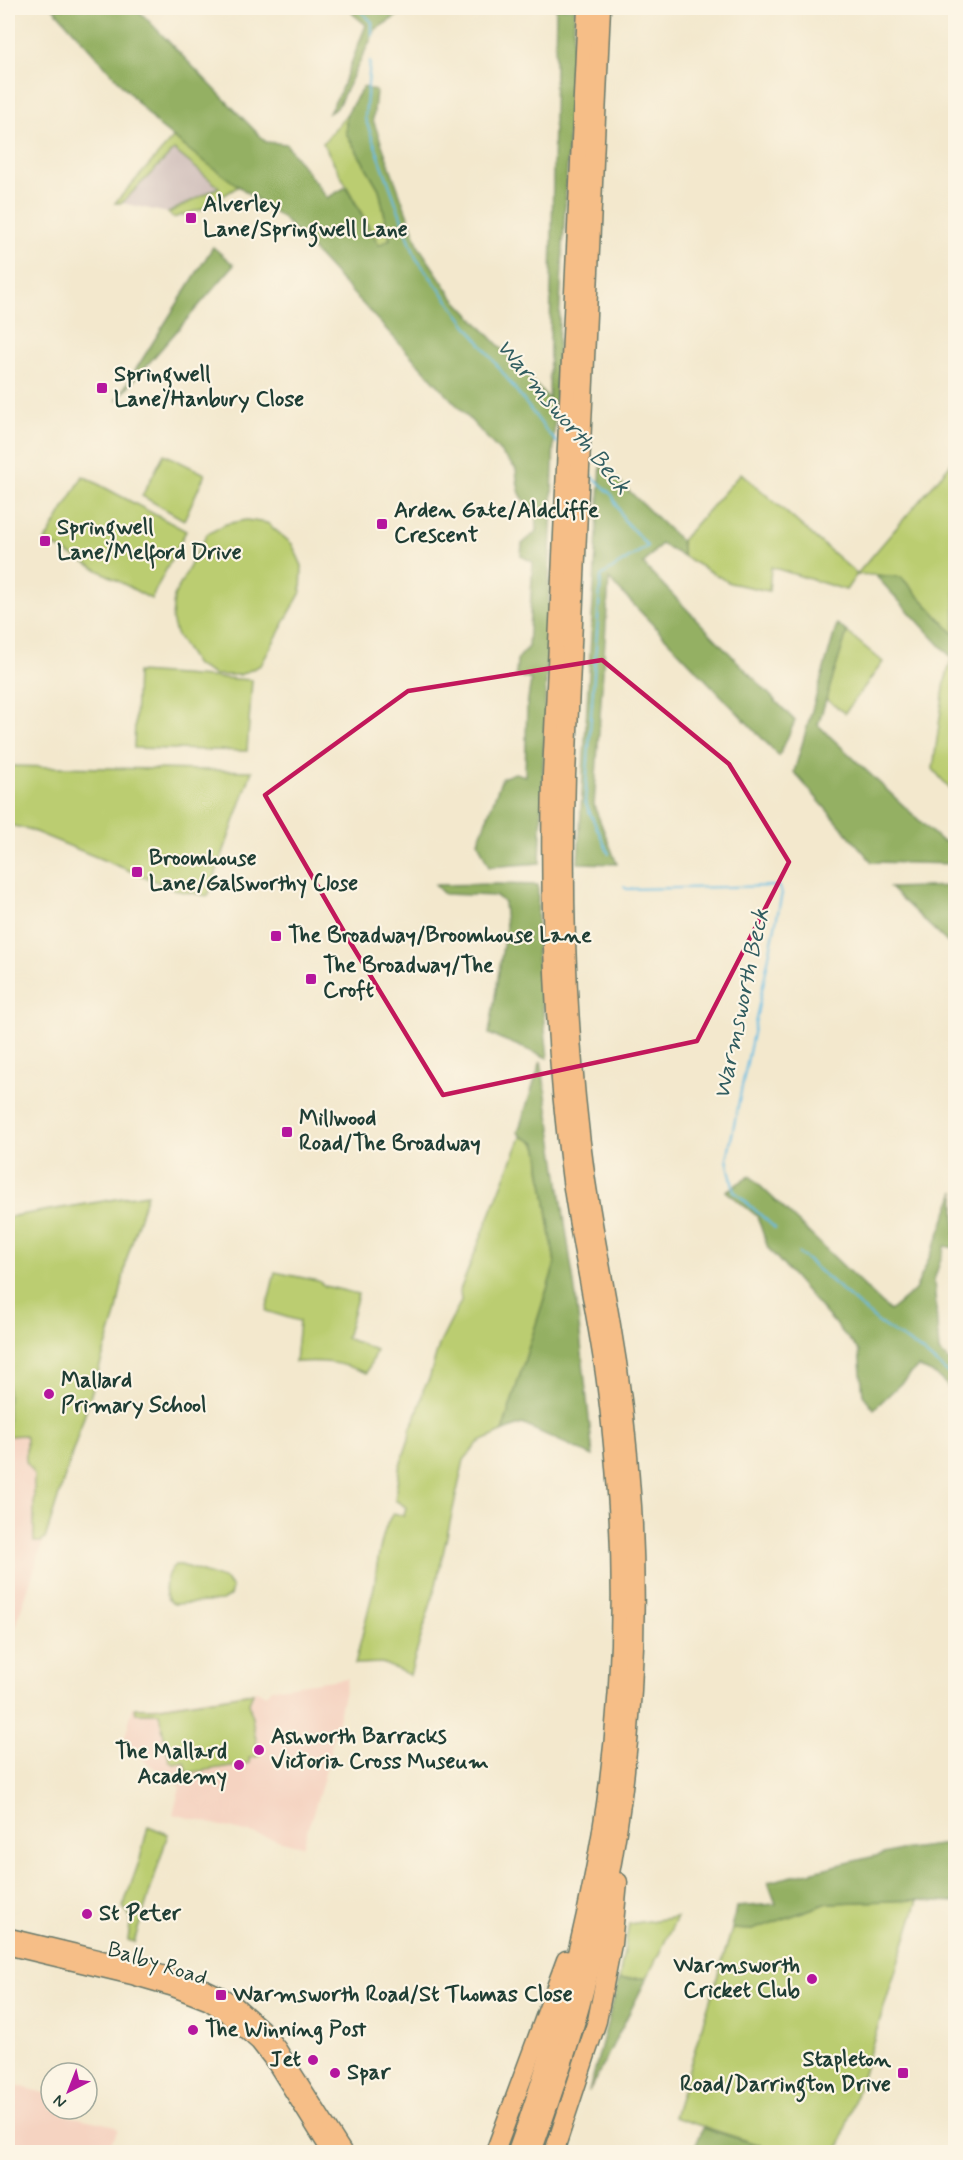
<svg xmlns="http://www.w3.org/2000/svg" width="963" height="2160" viewBox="0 0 963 2160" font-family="Mynerve,sans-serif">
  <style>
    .built { fill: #f5d3c1 }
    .industrial { fill: #d1c0bc }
    .green { fill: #bbcd71; stroke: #6d8552; stroke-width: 1.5 }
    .forest { fill: #94b063; stroke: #5a764c; stroke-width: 1.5 }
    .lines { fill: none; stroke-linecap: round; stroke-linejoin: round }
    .stream { stroke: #67bde4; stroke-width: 2 }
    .major-casing { stroke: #69796a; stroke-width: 18 }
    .highway-casing { stroke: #69796a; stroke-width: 21 }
    .major { stroke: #f6be87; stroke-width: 15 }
    .highway { stroke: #f6be87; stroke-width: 18 }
    .marked { fill: none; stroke: #c2185b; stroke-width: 4.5; stroke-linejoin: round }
    .poi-dot { fill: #b5179e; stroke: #fcf5e5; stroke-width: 2 }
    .labels { text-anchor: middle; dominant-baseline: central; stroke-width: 4.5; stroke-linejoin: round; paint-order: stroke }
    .poi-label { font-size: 22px; font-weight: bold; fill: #1f3d34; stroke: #fcf5e5; text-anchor: start }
    .street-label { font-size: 22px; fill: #1f3d34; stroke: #fcf5e5 }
    .water-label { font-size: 24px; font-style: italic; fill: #315d60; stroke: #fcf5e5 }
  </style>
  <rect width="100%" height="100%" fill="#fcf5e5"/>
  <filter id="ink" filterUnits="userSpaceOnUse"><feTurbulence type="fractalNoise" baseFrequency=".0167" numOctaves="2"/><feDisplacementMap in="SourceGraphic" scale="12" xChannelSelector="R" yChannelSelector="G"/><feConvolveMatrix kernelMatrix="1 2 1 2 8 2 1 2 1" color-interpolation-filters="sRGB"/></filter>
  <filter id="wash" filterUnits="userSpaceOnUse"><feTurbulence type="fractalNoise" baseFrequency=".008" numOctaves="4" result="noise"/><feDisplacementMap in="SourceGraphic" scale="24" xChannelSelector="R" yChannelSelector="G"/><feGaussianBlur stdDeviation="1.35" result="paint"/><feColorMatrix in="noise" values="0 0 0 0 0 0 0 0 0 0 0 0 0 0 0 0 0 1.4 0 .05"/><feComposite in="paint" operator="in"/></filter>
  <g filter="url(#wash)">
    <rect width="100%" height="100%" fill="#f3e8cd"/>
    <!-- built -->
    <g class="built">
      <path d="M 8,1272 L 116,1315 L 8,1651 Z"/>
      <path d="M 348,1678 L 322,1785 L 302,1846 L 173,1814 L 180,1787 L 123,1744 L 133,1707 L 149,1707 L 258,1691 L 266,1695 L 271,1689 Z"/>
      <path d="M 8,2083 L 51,2095 L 51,2109 L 67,2109 L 69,2116 L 112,2125 L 119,2130 L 104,2152 L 8,2152 Z"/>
    </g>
    <!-- industrial -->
    <path class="industrial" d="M 174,150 L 219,187 L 168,213 L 122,203 Z"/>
    <!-- green -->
    <g class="green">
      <path d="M 346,115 L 346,133 L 379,189 L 390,240 L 379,245 L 323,143 Z"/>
      <path d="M 173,138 L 239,186 L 202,209 L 173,218 L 168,213 L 219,187 L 174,150 L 122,203 L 115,203 Z"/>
      <path d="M 164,454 L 205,474 L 184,520 L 142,496 Z"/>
      <path d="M 955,459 L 955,635 L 901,577 L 857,574 L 846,590 L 771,567 L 769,591 L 730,583 L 683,556 L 681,541 L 741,473 L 857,574 Z"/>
      <path d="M 83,476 L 186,531 L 151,599 L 45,541 Z"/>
      <path d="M 246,520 L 267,523 L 292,544 L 302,566 L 301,592 L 261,665 L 240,675 L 214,675 L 196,665 L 176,634 L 172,619 L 174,596 L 207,534 L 226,524 Z"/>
      <path d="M 847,632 L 883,662 L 845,713 L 826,699 Z"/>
      <path d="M 955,646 L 955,795 L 933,769 L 945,681 Z"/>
      <path d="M 137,672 L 252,680 L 247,751 L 134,748 Z"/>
      <path d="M 8,766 L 252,771 L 208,896 L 179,891 L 28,829 L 8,825 Z"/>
      <path d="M 521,1137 C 549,1143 535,1163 543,1182 L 555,1264 L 502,1432 L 478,1443 L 464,1460 L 436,1585 L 410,1675 L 382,1663 L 355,1664 L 375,1583 C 376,1568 383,1522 394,1513 L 404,1516 L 406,1507 L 395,1500 L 399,1469 L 409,1439 L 410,1430 L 421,1402 L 423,1390 L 429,1379 L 439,1345 L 461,1301 L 460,1290 Z"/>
      <path d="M 147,1194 L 127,1258 L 116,1315 L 45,1539 L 41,1542 L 34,1542 L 34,1475 L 26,1461 L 26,1438 L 24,1435 L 8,1436 L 8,1217 Z"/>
      <path d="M 275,1272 L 318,1281 L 325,1286 L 358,1294 L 346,1338 L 376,1350 L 367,1373 C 338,1362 326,1360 295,1362 L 299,1321 L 266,1311 Z"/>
      <path d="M 175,1565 L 181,1565 L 226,1580 L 232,1588 L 230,1596 L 222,1601 L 174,1604 C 160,1598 165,1573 175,1565 Z"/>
      <path d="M 253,1693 L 249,1702 L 259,1756 L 249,1758 L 250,1763 L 188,1773 L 185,1762 L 173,1764 L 169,1760 L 159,1713 L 136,1713 L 135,1708 L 154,1708 Z"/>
      <path d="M 148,1826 L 168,1834 L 134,1942 L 128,1940 L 131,1918 L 123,1907 L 140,1859 Z"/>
      <path d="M 918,1900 L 838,2152 L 767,2152 L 760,2145 L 674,2117 L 732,1929 L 752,1930 L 828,1903 Z"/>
      <path d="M 677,1917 L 647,1978 L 619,1979 L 629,1924 Z"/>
    </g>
    <!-- forest -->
    <g class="forest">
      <path d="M 53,8 L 136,8 L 266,142 L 286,144 L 327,198 L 346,187 L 379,245 L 390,239 L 379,189 L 346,133 L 346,115 L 363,87 L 376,91 L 373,120 L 419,247 L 452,296 L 549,399 L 556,8 L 575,8 L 555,405 L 540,863 L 489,867 L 478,842 L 502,778 L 515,773 L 525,776 L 527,705 L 531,680 L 516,675 L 517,660 L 528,647 L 533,562 L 521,556 L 522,544 L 537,531 C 537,508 532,514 522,497 C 517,490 517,477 516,469 L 283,218 L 198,157 L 160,127 Z"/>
      <path d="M 350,8 L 371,8 L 381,13 L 391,8 L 410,8 L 376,29 L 337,108 L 329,113 L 340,92 L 366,25 L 353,14 Z"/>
      <path d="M 213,247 L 234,265 L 116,401 Z"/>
      <path d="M 601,464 L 681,541 L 683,556 L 661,544 L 643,564 L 795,721 L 779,756 L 609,579 L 594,806 L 617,864 L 578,863 Z"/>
      <path d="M 875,575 L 901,577 L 955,635 L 955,646 L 952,658 Z"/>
      <path d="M 837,624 L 847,632 L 818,725 L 939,839 L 955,846 L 955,864 L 872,862 L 794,772 Z"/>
      <path d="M 496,884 L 538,885 L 537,954 L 548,1058 L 489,1034 L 506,927 L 504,902 L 496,896 L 444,894 L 435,885 Z"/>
      <path d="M 955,886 L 955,939 L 949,944 L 890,888 Z"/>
      <path d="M 541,1061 L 576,1297 L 593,1456 L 522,1424 L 502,1432 L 555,1264 L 543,1182 C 538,1169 542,1155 536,1143 L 521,1136 L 518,1132 Z"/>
      <path d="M 750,1176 L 890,1311 L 915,1290 L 937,1240 L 955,1191 L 955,1248 L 945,1246 L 934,1280 L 939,1352 L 955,1366 L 955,1393 L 936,1375 L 918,1367 L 874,1409 L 863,1395 L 859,1351 L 768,1248 L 757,1216 L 726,1191 Z"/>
      <path d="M 955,1843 L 955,1902 L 918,1900 L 828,1903 L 752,1930 L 732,1929 L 736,1907 L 776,1904 L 768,1882 L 900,1850 Z"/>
      <path d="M 647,1978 L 589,2092 L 619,1979 Z"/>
      <path d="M 703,2128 L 760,2145 L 767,2152 L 693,2152 Z"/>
    </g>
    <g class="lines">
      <!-- stream -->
      <g class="stream">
        <path d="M 357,8 L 372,22 L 372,37"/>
        <path d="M 370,62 L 365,118 L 416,258 L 549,434 L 558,443"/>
        <path d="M 588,472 L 612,495 L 624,520 L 648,546 L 601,576 L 585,802 L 609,854"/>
        <path d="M 624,887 L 627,889 L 778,886 L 782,893 L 727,1159 L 734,1191 L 775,1228"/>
        <path d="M 799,1253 L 879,1323 L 919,1349 L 956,1380"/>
      </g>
    </g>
  </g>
  <g filter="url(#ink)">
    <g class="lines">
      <!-- major casing -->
      <g class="major-casing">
        <g id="major">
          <path d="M 8,1936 L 154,1971 L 202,1986 L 221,1995 L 235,2004 L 262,2028 L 278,2048 L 344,2152"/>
          <path d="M 8,1947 L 134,1977 L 172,1988 L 208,2002 L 226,2014 L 258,2042 L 276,2065 L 330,2152"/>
        </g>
      </g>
      <!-- highway casing -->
      <g class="highway-casing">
        <g id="highway">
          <path d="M 495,2152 L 566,1960"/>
          <path d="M 517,2152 C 593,1940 632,1733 618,1507 C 615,1462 611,1418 605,1374 C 596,1309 581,1246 572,1181 C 554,1046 549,912 552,775 L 587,8"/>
          <path d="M 532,2152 C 549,2104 566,2056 580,2006 C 624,1844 642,1674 632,1506 C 628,1444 621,1381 610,1319 C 602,1273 593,1227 586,1181 C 567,1046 562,911 566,775 L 601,8"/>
          <path d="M 554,2152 L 597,2021 L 612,1944 L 618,1882"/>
        </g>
      </g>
      <!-- major -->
      <use href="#major" class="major"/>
      <!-- highway -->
      <use href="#highway" class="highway"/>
    </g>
  </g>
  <!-- marked area -->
  <path class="marked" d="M 602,660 L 729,764 L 789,862 L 697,1041 L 443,1095 L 350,942 L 265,795 L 408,691 Z"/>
  <!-- markers -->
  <g class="poi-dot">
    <rect x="185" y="212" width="12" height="12" rx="3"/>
    <rect x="96" y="382" width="12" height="12" rx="3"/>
    <rect x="376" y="518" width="12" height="12" rx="3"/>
    <rect x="39" y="535" width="12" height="12" rx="3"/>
    <rect x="131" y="866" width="12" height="12" rx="3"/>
    <rect x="270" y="930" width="12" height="12" rx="3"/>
    <rect x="305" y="973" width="12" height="12" rx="3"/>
    <rect x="281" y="1126" width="12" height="12" rx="3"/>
    <circle cx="49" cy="1394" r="6"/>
    <circle cx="259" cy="1750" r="6"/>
    <circle cx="239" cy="1765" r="6"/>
    <circle cx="87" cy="1914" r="6"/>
    <circle cx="812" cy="1979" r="6"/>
    <rect x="215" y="1989" width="12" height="12" rx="3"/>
    <circle cx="193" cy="2030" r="6"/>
    <circle cx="313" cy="2060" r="6"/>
    <circle cx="335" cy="2073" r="6"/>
    <rect x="897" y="2067" width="12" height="12" rx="3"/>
  </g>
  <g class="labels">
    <!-- poi labels -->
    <g class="poi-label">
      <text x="203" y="205">Alverley<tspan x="203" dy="25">Lane/Springwell Lane</tspan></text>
      <text x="114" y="375">Springwell<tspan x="114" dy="25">Lane/Hanbury Close</tspan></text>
      <text x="394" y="511">Arden Gate/Aldcliffe<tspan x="394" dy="25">Crescent</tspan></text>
      <text x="57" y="528">Springwell<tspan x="57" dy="25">Lane/Melford Drive</tspan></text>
      <text x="149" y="859">Broomhouse<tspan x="149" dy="25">Lane/Galsworthy Close</tspan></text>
      <text x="288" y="936">The Broadway/Broomhouse Lane</text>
      <text x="323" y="966">The Broadway/The<tspan x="323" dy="25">Croft</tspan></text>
      <text x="299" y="1119">Millwood<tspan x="299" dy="25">Road/The Broadway</tspan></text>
      <text x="61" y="1381">Mallard<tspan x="61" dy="25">Primary School</tspan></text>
      <text x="271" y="1737">Ashworth Barracks<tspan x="271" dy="25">Victoria Cross Museum</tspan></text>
      <text x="227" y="1752" text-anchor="end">The Mallard<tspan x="227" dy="25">Academy</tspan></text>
      <text x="99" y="1914">St Peter</text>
      <text x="800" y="1966" text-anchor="end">Warmsworth<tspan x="800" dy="25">Cricket Club</tspan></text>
      <text x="233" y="1995">Warmsworth Road/St Thomas Close</text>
      <text x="205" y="2030">The Winning Post</text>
      <text x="301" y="2060" text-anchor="end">Jet</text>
      <text x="891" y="2060" text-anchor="end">Stapleton<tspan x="891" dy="25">Road/Darrington Drive</tspan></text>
      <text x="347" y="2073">Spar</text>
    </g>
    <!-- street labels -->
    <g class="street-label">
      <text transform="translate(157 1964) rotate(17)">Balby Road</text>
    </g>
    <!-- water labels -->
    <g class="water-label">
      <text transform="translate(563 417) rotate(50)">Warmsworth Beck</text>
      <text transform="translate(742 1004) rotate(-78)">Warmsworth Beck</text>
    </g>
  </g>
  <!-- margin -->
  <rect width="963" height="2160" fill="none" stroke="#fcf5e5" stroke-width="30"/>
  <!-- north arrow -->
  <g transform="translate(69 2091) rotate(222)"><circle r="28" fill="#fcf5e5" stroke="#a4ab9e" stroke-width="1.5"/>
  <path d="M0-4.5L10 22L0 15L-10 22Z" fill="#b5179e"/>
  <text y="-9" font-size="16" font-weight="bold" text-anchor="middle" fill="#1f3d34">N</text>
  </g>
</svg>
